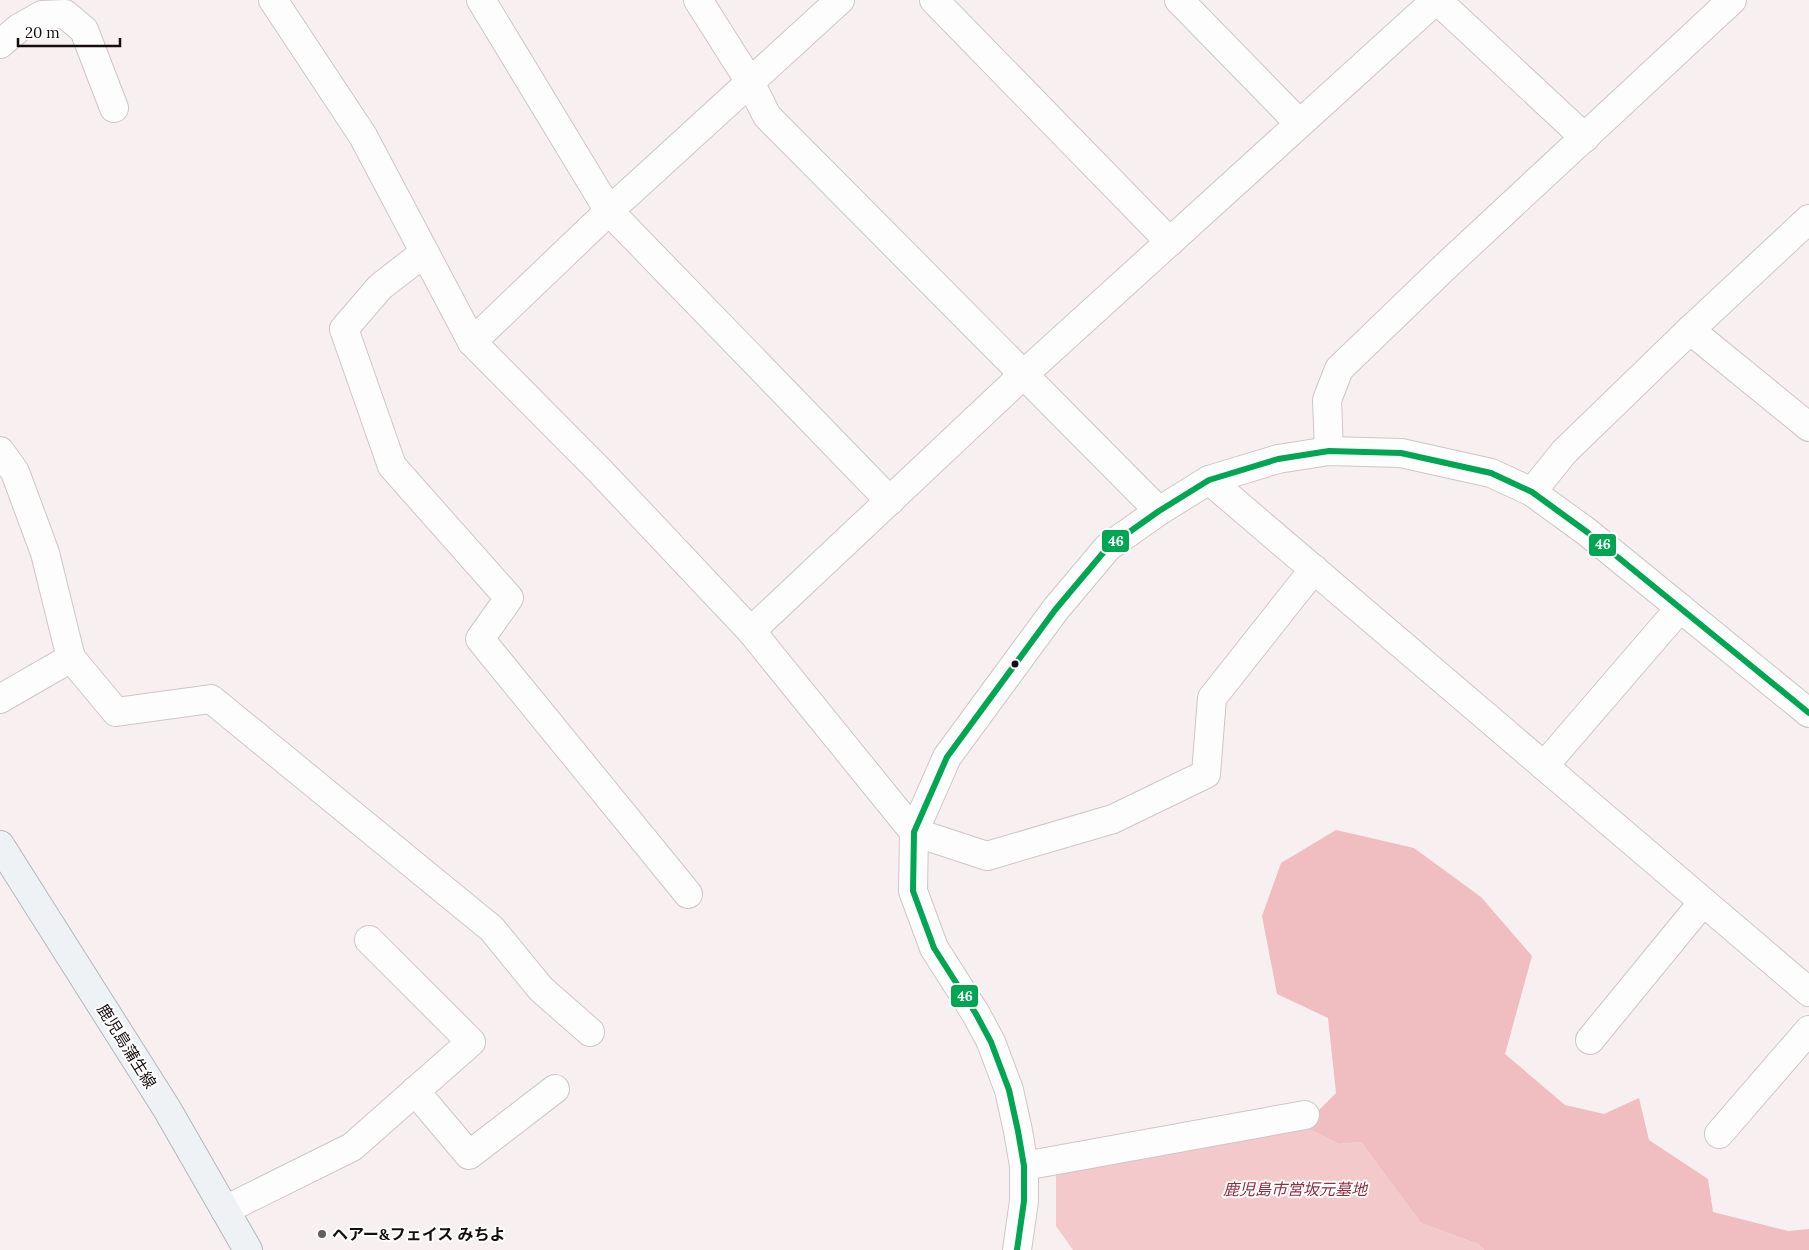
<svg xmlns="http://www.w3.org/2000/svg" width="1809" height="1250" viewBox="0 0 1809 1250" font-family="Lora,'Noto Sans JP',serif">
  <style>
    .green { fill: #f4c9cc }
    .forest { fill: #f0bdc1 }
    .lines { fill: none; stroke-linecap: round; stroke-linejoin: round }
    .minor-casing { stroke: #cec6c6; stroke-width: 30 }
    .tertiary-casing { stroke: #cec6c6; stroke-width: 30 }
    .primary-casing { stroke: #b3b7bc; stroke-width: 30 }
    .minor { stroke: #fefdfd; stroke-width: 28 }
    .tertiary { stroke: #fefdfd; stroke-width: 28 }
    .primary { stroke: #eff2f4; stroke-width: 28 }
    .bus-1-casing { stroke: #fff; stroke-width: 10 }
    .bus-1 { stroke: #00a651; stroke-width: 6 }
    .bus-dot { fill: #160d0e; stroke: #fff; stroke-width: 2 }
    .poi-dot { fill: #655c5d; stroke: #fff; stroke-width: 2 }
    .labels { text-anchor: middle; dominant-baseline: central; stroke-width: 4; stroke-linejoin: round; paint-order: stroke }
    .street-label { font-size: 16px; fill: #160d0e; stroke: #fff }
    .park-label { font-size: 16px; font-style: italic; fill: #922c3e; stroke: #fff }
    .poi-label { font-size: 16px; font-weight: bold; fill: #160d0e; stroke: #fff; text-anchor: start }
    .line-badge { stroke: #fff; stroke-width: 2 }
    .badge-label { font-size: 14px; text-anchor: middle; font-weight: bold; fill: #fff }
  </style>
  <rect width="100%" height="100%" fill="#f8f0f0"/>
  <!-- green -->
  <path class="green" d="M 1303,1126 L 1339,1144 L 1361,1142 L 1421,1223 L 1478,1244 L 1484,1250 L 1073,1250 L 1056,1226 L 1056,1169 Z"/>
  <!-- forest -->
  <path class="forest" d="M 1336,830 L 1414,848 L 1481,897 L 1532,956 L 1505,1054 L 1565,1105 L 1604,1114 L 1639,1098 L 1649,1140 L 1708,1179 L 1713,1212 L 1788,1231 L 1809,1229 L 1809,1250 L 1484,1250 L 1478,1244 L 1421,1223 L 1361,1142 L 1339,1144 L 1303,1126 L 1336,1093 L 1328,1018 L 1277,994 L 1262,916 L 1281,863 Z"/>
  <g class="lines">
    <!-- minor casing -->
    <g class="minor-casing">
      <g id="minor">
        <path d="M 273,0 L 363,136 L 472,342 L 600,471 L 751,631 L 914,832 L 987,856 L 1113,819 L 1206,774 L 1212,698 L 1314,569"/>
        <path d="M 481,0 L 609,211 L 890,501"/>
        <path d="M 698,0 L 750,82 L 767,116 L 1159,511"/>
        <path d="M 934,0 L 1170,242"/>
        <path d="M 1179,0 L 1299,123"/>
        <path d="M 1437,0 L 1585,138"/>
        <path d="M 0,44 L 19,28 L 42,15 L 65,14 L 84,30 L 114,108"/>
        <path d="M 424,253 L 380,287 L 344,329 L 392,466 L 509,598 L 480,639 L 688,894"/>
        <path d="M 1690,330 L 1809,427"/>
        <path d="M 472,342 L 609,211 L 840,0"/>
        <path d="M 0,451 L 15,472 L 45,553 L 71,658"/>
        <path d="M 1209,480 L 1809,992"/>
        <path d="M 1532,492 L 1564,452 L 1690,330 L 1809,219"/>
        <path d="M 751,631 L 1024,374 L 1436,0"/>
        <path d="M 0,699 L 71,658 L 116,712 L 211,699 L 492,929 L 541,989 L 590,1032"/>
        <path d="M 1544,766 L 1680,608"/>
        <path d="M 1590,1040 L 1703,902"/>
        <path d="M 415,1091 L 469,1155 L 555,1089"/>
        <path d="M 1719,1134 L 1809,1030"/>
        <path d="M 1024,1166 L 1305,1115"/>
        <path d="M 225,1210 L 352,1147 L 471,1042 L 369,940"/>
      </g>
    </g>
    <!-- tertiary casing -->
    <g class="tertiary-casing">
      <g id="tertiary">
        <path d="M 1329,451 L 1327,400 L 1339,369 L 1448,264 L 1732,0"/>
        <path d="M 1017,1250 L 1024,1201 L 1024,1166 L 1018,1131 L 1009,1090 L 991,1042 L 976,1014 L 934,948 L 913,891 L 914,832 L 947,757 L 1055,610 L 1108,547 L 1159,511 L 1209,480 L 1278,459 L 1329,451 L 1401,453 L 1491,473 L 1532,492 L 1587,532 L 1809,713"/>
      </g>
    </g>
    <!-- primary casing -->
    <g class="primary-casing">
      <path id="primary" d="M 0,845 L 167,1109 L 248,1250"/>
    </g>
    <!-- minor -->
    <use href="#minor" class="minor"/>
    <!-- tertiary -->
    <use href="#tertiary" class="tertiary"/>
    <!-- primary -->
    <use href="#primary" class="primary"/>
    <!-- bus-1 casing -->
    <g class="bus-1-casing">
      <path id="bus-1" d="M 1017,1250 L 1024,1201 L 1024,1166 L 1018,1131 L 1009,1090 L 991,1042 L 976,1014 L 934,948 L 913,891 L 914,832 L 947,757 L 1055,610 L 1108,547 L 1159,511 L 1209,480 L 1278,459 L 1329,451 L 1401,453 L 1491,473 L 1532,492 L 1587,532 L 1809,713"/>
    </g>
    <!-- bus-1 -->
    <use href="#bus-1" class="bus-1"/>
  </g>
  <!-- markers -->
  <circle class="bus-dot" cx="1015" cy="664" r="4.5"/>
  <circle class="poi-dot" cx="322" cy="1234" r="5"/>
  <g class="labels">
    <!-- street labels -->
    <g class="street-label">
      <text transform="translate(127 1046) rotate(58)">鹿児島蒲生線</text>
    </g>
    <!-- park labels -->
    <g class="park-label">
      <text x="1295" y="1189">鹿児島市営坂元墓地</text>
    </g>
    <!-- poi labels -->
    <g class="poi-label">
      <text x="332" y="1234">ヘアー&amp;フェイス みちよ</text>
    </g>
  </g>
  <g class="line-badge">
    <rect x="1101" y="529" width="29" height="24" rx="5" fill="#00a651"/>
    <rect x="1588" y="533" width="29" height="24" rx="5" fill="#00a651"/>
    <rect x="950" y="984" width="29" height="24" rx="5" fill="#00a651"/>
  </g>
  <g class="badge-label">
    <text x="1116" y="546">46</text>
    <text x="1603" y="549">46</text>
    <text x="965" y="1001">46</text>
  </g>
  <!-- scale -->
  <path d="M18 38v8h102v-8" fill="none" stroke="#160d0e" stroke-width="2.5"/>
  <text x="25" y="38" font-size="15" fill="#160d0e" stroke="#ffffff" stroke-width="4" paint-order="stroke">20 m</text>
</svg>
